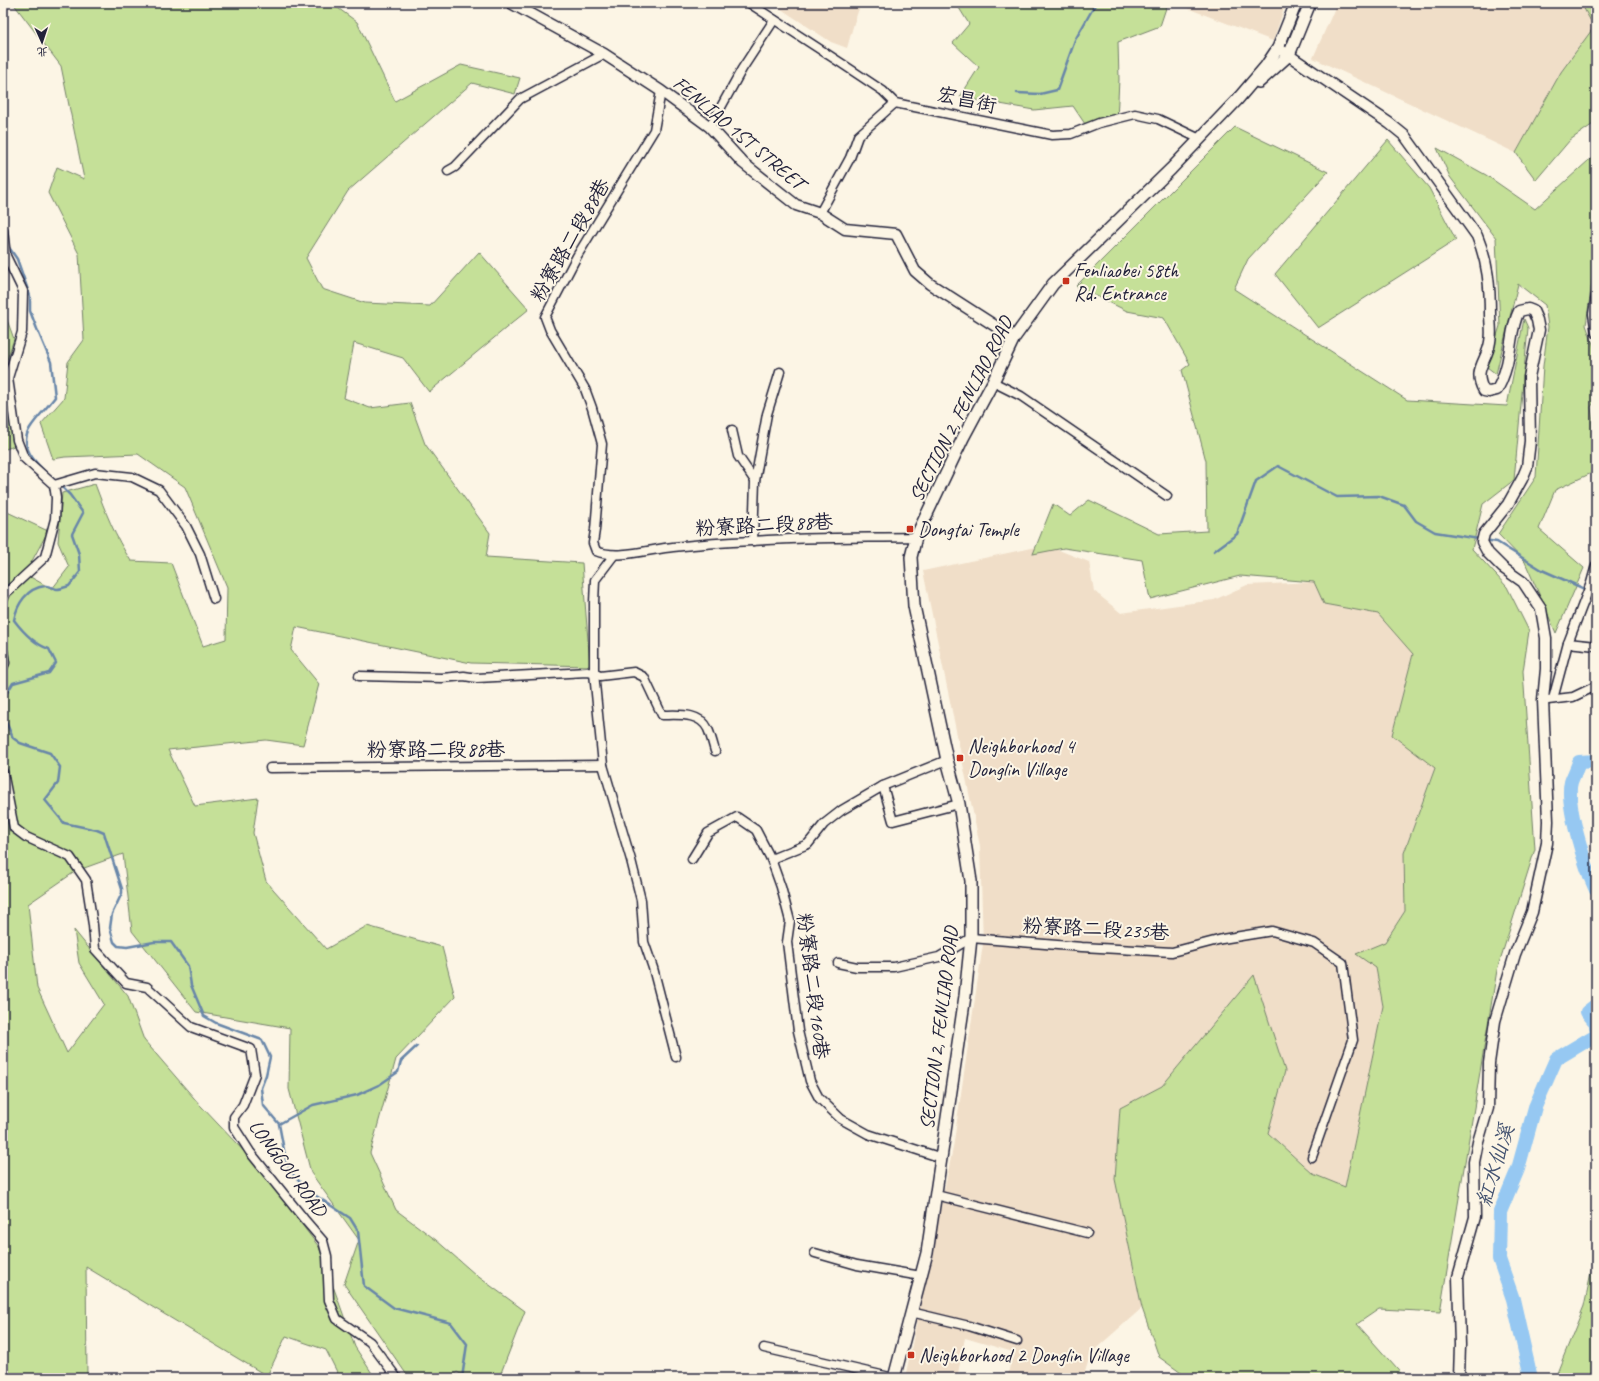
<svg xmlns="http://www.w3.org/2000/svg" width="1599" height="1381" viewBox="0 0 1599 1381" font-family="Caveat,'LXGW WenKai TC',sans-serif">
  <style>
    .built { fill: #f0dec8 }
    .green { fill: #c5e098; stroke: #74816a }
    .lines { fill: none; stroke-linecap: round; stroke-linejoin: round }
    .stream { stroke: #6886a9; stroke-width: 2.5 }
    .river { stroke: #96c8f2; stroke-width: 14 }
    .minor-casing { stroke: #22223b; stroke-width: 11 }
    .tertiary-casing { stroke: #22223b; stroke-width: 13 }
    .secondary-casing { stroke: #22223b; stroke-width: 14 }
    .minor { stroke: #fcf5e5; stroke-width: 8 }
    .tertiary { stroke: #fcf5e5; stroke-width: 10 }
    .secondary { stroke: #fcf5e5; stroke-width: 11 }
    .poi-dot { fill: #c8321e; stroke: #fcf5e5; stroke-width: 1.5 }
    .labels { text-anchor: middle; dominant-baseline: central; stroke-width: 4; stroke-linejoin: round; paint-order: stroke }
    .street-label { font-size: 20px; fill: #22223b; stroke: #fcf5e5 }
    .poi-label { font-size: 20px; fill: #22223b; stroke: #fcf5e5; text-anchor: start }
    .water-label { font-size: 21px; font-style: italic; fill: #455472; stroke: #fcf5e5 }
  </style>
  <rect width="100%" height="100%" fill="#fcf5e5"/>
  <filter id="ink" filterUnits="userSpaceOnUse"><feTurbulence type="fractalNoise" baseFrequency=".025" numOctaves="2"/><feDisplacementMap in="SourceGraphic" scale="8" xChannelSelector="R" yChannelSelector="G"/><feConvolveMatrix kernelMatrix="1 2 1 2 8 2 1 2 1" color-interpolation-filters="sRGB"/></filter>
  <g filter="url(#ink)">
    <!-- built -->
    <g class="built">
      <path d="M 772,3 L 861,3 L 854,23 L 847,48 L 831,42 Z"/>
      <path d="M 1174,3 L 1286,3 L 1273,41 Z"/>
      <path d="M 1337,3 L 1581,3 L 1594,27 L 1561,72 L 1516,153 L 1313,58 Z"/>
      <path d="M 1046,545 L 1089,562 L 1094,591 L 1121,613 L 1214,600 L 1247,585 L 1314,582 L 1324,604 L 1378,614 L 1413,654 L 1392,735 L 1435,767 L 1404,853 L 1405,911 L 1385,942 L 1376,968 L 1383,1006 L 1345,1187 L 1313,1174 L 1268,1133 L 1285,1071 L 1254,975 L 1162,1086 L 1120,1108 L 1115,1179 L 1142,1308 L 1091,1353 L 1083,1378 L 1007,1378 L 1013,1352 L 965,1338 L 957,1378 L 905,1378 L 953,1148 L 983,944 L 980,846 L 923,571 Z"/>
    </g>
    <!-- green -->
    <g class="green">
      <path d="M 13,3 L 331,3 L 357,22 L 395,101 L 461,65 L 520,78 L 515,94 L 472,83 L 348,191 L 306,258 L 322,289 L 365,303 L 430,306 L 479,252 L 529,309 L 429,392 L 403,358 L 354,343 L 344,398 L 370,408 L 410,403 L 425,444 L 490,533 L 486,557 L 582,563 L 590,666 L 471,663 L 296,627 L 291,650 L 319,684 L 303,745 L 266,740 L 168,750 L 195,806 L 258,798 L 253,833 L 266,881 L 326,949 L 367,926 L 442,947 L 455,997 L 396,1059 L 370,1153 L 396,1210 L 436,1240 L 476,1275 L 525,1311 L 499,1378 L 468,1378 L 457,1372 L 449,1378 L 409,1378 L 344,1284 L 359,1240 L 311,1173 L 289,1089 L 290,1028 L 196,1012 L 132,931 L 123,854 L 76,871 L 28,904 L 37,988 L 67,1053 L 104,1004 L 79,963 L 74,930 L 128,996 L 144,1040 L 200,1105 L 254,1162 L 319,1247 L 355,1347 L 375,1378 L 340,1378 L 326,1350 L 286,1336 L 267,1376 L 86,1267 L 87,1378 L 3,1378 L 3,510 L 48,531 L 25,574 L 52,589 L 69,567 L 58,542 L 62,493 L 95,484 C 105,511 115,537 131,561 L 171,563 L 203,646 L 226,639 L 227,587 L 185,487 L 138,454 L 65,457 L 53,459 L 41,424 L 64,398 L 68,362 L 84,340 L 79,254 L 48,193 L 57,167 L 84,179 L 61,66 Z"/>
      <path d="M 956,3 L 1162,3 L 1167,5 L 1160,26 L 1118,42 L 1119,79 L 1117,121 L 1087,127 L 1073,106 L 1034,110 L 960,97 L 979,67 L 953,43 L 969,24 Z"/>
      <path d="M 1581,3 L 1596,3 L 1596,122 L 1570,140 L 1536,180 L 1516,153 L 1561,72 L 1594,27 Z"/>
      <path d="M 1235,127 L 1328,172 L 1248,259 L 1234,289 L 1407,400 L 1507,406 L 1524,319 L 1528,328 L 1514,480 L 1483,504 L 1472,549 L 1507,587 L 1529,631 L 1523,671 L 1535,849 L 1497,970 L 1440,1312 L 1379,1309 L 1357,1324 L 1405,1378 L 1188,1378 L 1159,1357 L 1142,1308 L 1115,1179 L 1120,1108 L 1162,1086 L 1254,975 L 1285,1071 L 1268,1133 L 1313,1174 L 1345,1187 L 1383,1006 L 1376,968 L 1356,954 L 1385,942 L 1405,911 L 1404,853 L 1435,768 L 1392,735 L 1413,654 L 1378,614 L 1324,604 L 1314,582 L 1240,576 L 1150,599 L 1142,560 L 1064,548 L 1033,554 L 1053,504 L 1070,516 L 1089,500 L 1159,534 L 1207,531 L 1206,461 L 1182,370 L 1190,364 L 1164,318 L 1127,311 L 1076,286 Z"/>
      <path d="M 1388,140 L 1429,188 L 1456,240 L 1318,328 L 1275,274 Z"/>
      <path d="M 1437,148 L 1486,175 L 1535,209 L 1589,160 L 1596,157 L 1596,270 L 1593,274 L 1586,325 L 1596,352 L 1596,399 L 1591,407 L 1596,451 L 1596,471 L 1555,490 L 1539,529 L 1584,568 L 1556,633 L 1525,562 L 1498,534 L 1536,477 L 1543,366 L 1548,327 L 1545,305 L 1518,284 L 1496,374 L 1487,367 L 1500,326 L 1496,238 L 1450,177 Z"/>
      <path d="M 3,309 L 14,339 L 3,371 Z"/>
      <path d="M 3,372 L 14,446 L 3,450 Z"/>
      <path d="M 1596,1250 L 1596,1378 L 1555,1378 L 1584,1306 Z"/>
    </g>
    <g class="lines">
      <!-- stream -->
      <g class="stream">
        <path d="M 1017,93 L 1040,94 L 1057,90 L 1075,40 L 1096,3"/>
        <path d="M 8,246 L 17,259 L 30,296 L 30,311 L 37,329 L 51,362 L 55,397 C 47,408 37,417 30,428 C 16,450 43,469 56,482"/>
        <path d="M 1484,540 L 1497,542 L 1542,570 L 1596,594"/>
        <path d="M 1214,551 L 1237,534 L 1256,481 L 1278,466 L 1337,497 L 1379,496 L 1404,505 L 1416,521 L 1435,532 L 1479,539"/>
        <path d="M 3,699 L 13,683 L 49,673 L 56,663 L 49,649 C 34,644 23,632 14,620 C 17,604 27,588 45,586 C 49,585 53,589 57,589 C 61,589 66,587 69,586 L 80,572 L 79,554 L 72,534 L 83,513 L 70,495 L 60,485"/>
        <path d="M 3,715 L 13,738 L 20,743 L 50,753 L 60,767 L 58,783 L 45,800 L 64,823 L 97,830 L 104,833 L 122,889 L 122,893 L 112,914 L 110,928 L 114,942 L 118,946 L 127,947 L 154,942 L 171,942 L 188,966 L 191,985 L 204,1016 L 216,1023 L 262,1040 L 270,1057 L 266,1075 L 261,1088 L 263,1105 L 279,1124 L 286,1161 L 290,1171 L 307,1190 L 350,1218 L 358,1231 L 364,1286 L 394,1308 L 451,1323 L 467,1344 L 462,1378"/>
        <path d="M 279,1124 L 313,1105 L 357,1095 L 379,1085 L 398,1072 L 401,1061 L 417,1046"/>
      </g>
      <!-- river -->
      <g class="river">
        <path d="M 1596,761 L 1579,762 C 1577,769 1573,776 1571,782 C 1565,804 1586,869 1596,890"/>
        <path d="M 1596,1005 L 1587,1012 L 1596,1023 L 1596,1027"/>
        <path d="M 1531,1378 L 1513,1299 L 1499,1259 L 1500,1212 L 1518,1169 L 1535,1107 L 1556,1059 L 1596,1035"/>
      </g>
      <!-- minor casing -->
      <g class="minor-casing">
        <g id="minor">
          <path d="M 749,3 L 841,63 L 883,91 L 895,103 L 1052,135 L 1071,134 L 1099,123 L 1135,114 L 1158,119 L 1200,139"/>
          <path d="M 661,91 L 654,130 L 577,256 L 545,317 L 550,330 L 585,389 L 592,408 L 602,444 L 595,530 L 593,543 L 596,551 C 617,560 651,549 673,547 C 700,544 726,542 752,541 C 807,537 861,538 916,537"/>
          <path d="M 710,127 L 742,69 L 774,20"/>
          <path d="M 448,171 L 455,167 L 520,99 L 604,54"/>
          <path d="M 820,213 L 850,158 L 858,136 L 895,103"/>
          <path d="M 3,230 L 6,256 L 23,291 L 22,332 L 8,378 L 17,440 L 24,458 L 54,485 L 56,498 L 55,519 L 45,557 L 6,593 L 3,600"/>
          <path d="M 1596,296 L 1593,314 L 1596,333"/>
          <path d="M 993,382 L 1021,396 L 1167,496"/>
          <path d="M 732,430 L 738,456 L 755,481"/>
          <path d="M 54,485 L 95,473 L 132,477 L 159,490 L 186,526 L 200,554 L 214,599"/>
          <path d="M 753,541 L 755,481 L 767,414 L 780,372"/>
          <path d="M 614,555 L 595,580 L 594,603 L 594,673 L 603,765 L 631,860 L 641,900 L 644,942 L 653,968 L 676,1057"/>
          <path d="M 1568,643 L 1596,646"/>
          <path d="M 3,651 L 5,663 L 3,667"/>
          <path d="M 359,676 L 442,678 L 464,676 L 477,678 L 587,672 L 594,673 L 600,676 L 634,672 L 644,677 L 662,715 C 678,715 700,712 708,729 C 711,736 713,744 715,751"/>
          <path d="M 1553,699 L 1568,643 L 1591,583 L 1596,565"/>
          <path d="M 1548,700 L 1573,697 L 1596,686"/>
          <path d="M 270,768 L 603,765"/>
          <path d="M 3,772 L 14,828 L 26,837 L 70,857 L 86,880 L 93,925 L 95,949 L 126,983 L 147,987 L 191,1027 L 251,1049 L 255,1074 L 243,1105 L 234,1117 L 234,1127 L 250,1152 L 304,1219 L 323,1241 L 327,1256 L 329,1300 L 337,1319 L 370,1342 L 397,1378"/>
          <path d="M 883,786 L 947,760"/>
          <path d="M 692,859 L 708,833 L 737,817 L 756,830 L 771,859 L 781,887 L 790,921 L 787,942 L 798,1031 L 810,1081 L 819,1098 L 841,1119 L 868,1134 L 942,1158"/>
          <path d="M 771,859 L 808,844 L 824,824 L 842,810 L 883,786 L 893,821 L 959,804"/>
          <path d="M 838,963 L 857,967 L 894,967 L 939,957 L 971,938 L 1082,947 L 1172,952 L 1222,939 L 1272,931 L 1314,943 L 1343,963 L 1353,1040 L 1312,1157"/>
          <path d="M 936,1195 L 1087,1233"/>
          <path d="M 815,1253 L 857,1265 L 921,1276"/>
          <path d="M 911,1312 L 969,1326 L 1017,1341"/>
          <path d="M 764,1348 L 894,1378"/>
        </g>
      </g>
      <!-- tertiary casing -->
      <g class="tertiary-casing">
        <g id="tertiary">
          <path d="M 511,3 L 604,54 L 661,91 L 710,127 L 743,163 L 796,205 L 820,213 L 845,229 L 896,234 L 915,271 L 930,284 L 1014,338"/>
          <path d="M 1278,48 L 1389,123 L 1405,136 L 1477,236 C 1488,262 1490,287 1490,314 C 1490,323 1492,333 1490,342 C 1487,362 1472,369 1484,391 L 1489,392 L 1497,390 C 1503,379 1507,367 1509,354 C 1512,339 1512,325 1519,311 L 1528,309 L 1533,311 L 1537,320 L 1539,330 L 1529,377 L 1530,441 L 1527,467 L 1522,479 L 1508,504 L 1484,534 L 1482,542 L 1488,553 L 1503,568 L 1523,582 L 1541,609 L 1546,638 L 1546,669 L 1543,700 L 1548,821 L 1547,843 L 1532,912 L 1515,954 L 1495,1021 L 1489,1063 L 1488,1108 L 1478,1142 L 1474,1162 L 1475,1217 L 1458,1277 L 1460,1345 L 1459,1378"/>
        </g>
      </g>
      <!-- secondary casing -->
      <g class="secondary-casing">
        <g id="secondary">
          <path d="M 1259,82 L 1289,55 L 1310,3"/>
          <path d="M 894,1378 L 927,1253 L 965,996 L 971,938 L 971,881 L 959,804 L 947,760 L 914,606 L 911,557 L 916,537 L 963,438 L 993,382 L 1014,338 L 1053,284 L 1171,169 L 1237,100 L 1266,66 L 1278,48 L 1296,3"/>
        </g>
      </g>
      <!-- minor -->
      <use href="#minor" class="minor"/>
      <!-- tertiary -->
      <use href="#tertiary" class="tertiary"/>
      <!-- secondary -->
      <use href="#secondary" class="secondary"/>
    </g>
  </g>
  <!-- markers -->
  <g class="poi-dot">
    <rect x="1062" y="277" width="8" height="8" rx="2"/>
    <rect x="906" y="525" width="8" height="8" rx="2"/>
    <rect x="956" y="754" width="8" height="8" rx="2"/>
    <rect x="907" y="1351" width="8" height="8" rx="2"/>
  </g>
  <g class="labels">
    <!-- street labels -->
    <g class="street-label">
      <text transform="translate(967 100) rotate(12)">宏昌街</text>
      <text transform="translate(739 133) rotate(40)">FENLIAO 1ST STREET</text>
      <text transform="translate(570 240) rotate(-60)">粉寮路二段88巷</text>
      <text transform="translate(961 409) rotate(-63)">SECTION 2, FENLIAO ROAD</text>
      <text transform="translate(764 525) rotate(-3)">粉寮路二段88巷</text>
      <text x="436" y="749">粉寮路二段88巷</text>
      <text transform="translate(1096 929) rotate(3)">粉寮路二段235巷</text>
      <text transform="translate(813 986) rotate(83)">粉寮路二段160巷</text>
      <text transform="translate(939 1028) rotate(-83)">SECTION 2, FENLIAO ROAD</text>
      <text transform="translate(288 1168) rotate(53)">LONGGOU ROAD</text>
    </g>
    <!-- poi labels -->
    <g class="poi-label">
      <text x="1074" y="270">Fenliaobei 58th<tspan x="1074" dy="23">Rd. Entrance</tspan></text>
      <text x="918" y="529">Dongtai Temple</text>
      <text x="968" y="746">Neighborhood 4<tspan x="968" dy="23">Donglin Village</tspan></text>
      <text x="919" y="1355">Neighborhood 2 Donglin Village</text>
    </g>
    <!-- water labels -->
    <g class="water-label">
      <text transform="translate(1495 1165) rotate(-73)">紅水仙溪</text>
    </g>
  </g>
  <!-- margin -->
  <rect width="1599" height="1381" fill="none" stroke="#fcf5e5" stroke-width="16"/>
  <rect x="8" y="8" width="1583" height="1365" fill="none" stroke="#22223b" stroke-width="1.5" filter="url(#ink)"/>
  <!-- north arrow -->
  <g transform="translate(42 42) rotate(177)" stroke="#fcf5e5" stroke-width="3" paint-order="stroke">
  <path d="M0-3L7 15L0 10L-7 15Z" fill="#22223b"/>
  <text y="-6" font-size="11" font-weight="bold" text-anchor="middle" fill="#22223b">北</text>
  </g>
</svg>
